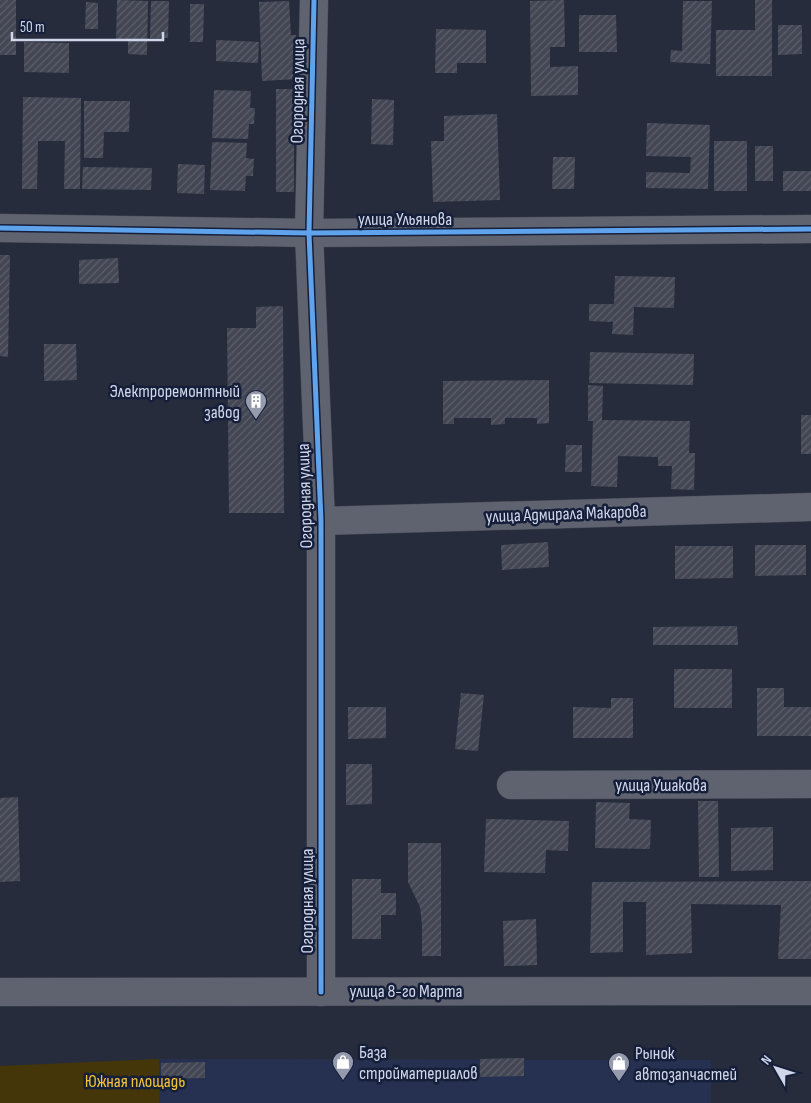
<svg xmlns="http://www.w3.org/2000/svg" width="811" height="1103" viewBox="0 0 811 1103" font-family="'Sofia Sans Condensed',sans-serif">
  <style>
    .built { fill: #263050 }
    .green { fill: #443608 }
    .building { fill: url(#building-hatch) }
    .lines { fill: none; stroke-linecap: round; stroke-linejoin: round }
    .minor-casing { stroke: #444856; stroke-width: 29 }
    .minor { stroke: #5f6370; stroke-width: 28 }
    .cycleway-casing { stroke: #161f3a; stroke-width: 8 }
    .cycleway { stroke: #60a3ed; stroke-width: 5 }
    .labels { text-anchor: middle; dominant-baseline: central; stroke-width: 5; stroke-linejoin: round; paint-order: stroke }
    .street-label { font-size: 18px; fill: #d0d7ea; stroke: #161f3a }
    .poi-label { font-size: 18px; fill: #d0d7ea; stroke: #161f3a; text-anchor: start }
    .park-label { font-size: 18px; fill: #f3c335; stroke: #161f3a }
  </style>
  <defs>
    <pattern id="building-hatch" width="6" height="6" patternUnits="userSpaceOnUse" patternTransform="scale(1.25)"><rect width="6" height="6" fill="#434653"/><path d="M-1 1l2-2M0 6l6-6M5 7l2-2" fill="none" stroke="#5d606c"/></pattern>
  </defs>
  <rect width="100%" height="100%" fill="#272c3c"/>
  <!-- built -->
  <path class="built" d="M 159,1059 L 711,1060 L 711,1103 L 159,1103 Z"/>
  <!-- green -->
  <path class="green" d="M 159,1059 L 159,1103 L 0,1103 L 0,1066 Z"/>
  <!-- building -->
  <g class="building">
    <rect x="0" y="0" width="16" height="55"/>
    <path d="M 117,0 L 148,1 L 147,55 L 128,54 L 128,41 L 116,41 Z"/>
    <path d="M 564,0 L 565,47 L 550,47 L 550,67 L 578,66 L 578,95 L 531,96 L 530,1 Z"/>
    <path d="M 755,0 L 772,0 L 772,76 L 716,76 L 716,30 L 755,30 Z"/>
    <path d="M 151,1 L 169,1 L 168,38 L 150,38 Z"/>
    <path d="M 289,1 L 291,35 L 296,35 L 297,79 L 262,81 L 259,2 Z"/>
    <path d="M 683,1 L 712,1 L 710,64 L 670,62 L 671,50 L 682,51 Z"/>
    <path d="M 86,2 L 98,3 L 98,29 L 85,29 Z"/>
    <path d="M 190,4 L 204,4 L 203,42 L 190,42 Z"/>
    <path d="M 579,15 L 616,15 L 617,52 L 579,52 Z"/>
    <path d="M 778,25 L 802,25 L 802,54 L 778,55 Z"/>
    <path d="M 436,29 L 486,30 L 486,63 L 457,63 L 457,73 L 435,73 Z"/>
    <path d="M 216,40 L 259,42 L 258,63 L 216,61 Z"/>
    <path d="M 24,42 L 69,43 L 69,73 L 24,72 Z"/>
    <rect x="276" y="89" width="18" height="103"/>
    <path d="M 214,90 L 251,91 L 250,108 L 255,108 L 254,124 L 249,124 L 248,139 L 212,138 Z"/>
    <path d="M 23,97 L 81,98 L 80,189 L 64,189 L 65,141 L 38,141 L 37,189 L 22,189 Z"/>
    <path d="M 372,99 L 394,100 L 393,145 L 371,144 Z"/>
    <path d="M 84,101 L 130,101 L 129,132 L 104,132 L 103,158 L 84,158 Z"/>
    <path d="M 497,114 L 500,200 L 433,202 L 431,141 L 444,141 L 444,116 Z"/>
    <path d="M 647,123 L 710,125 L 708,189 L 646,188 L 646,172 L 690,173 L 691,157 L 646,156 Z"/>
    <rect x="714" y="141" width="33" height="50"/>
    <path d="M 212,142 L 247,143 L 246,158 L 254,159 L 253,176 L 246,176 L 245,191 L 210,190 Z"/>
    <rect x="755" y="146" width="18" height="35"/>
    <path d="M 553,157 L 575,157 L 574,189 L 552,189 Z"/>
    <path d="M 178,164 L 205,165 L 204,194 L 177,193 Z"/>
    <path d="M 83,167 L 152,168 L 151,190 L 82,189 Z"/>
    <rect x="783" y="171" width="28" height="20"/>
    <path d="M 0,255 L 10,255 L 8,357 L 0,356 Z"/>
    <path d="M 118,258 L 119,283 L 79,284 L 79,260 Z"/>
    <path d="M 615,276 L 675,277 L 674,308 L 634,307 L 633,335 L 612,334 L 613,322 L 589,321 L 589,304 L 614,304 Z"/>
    <path d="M 283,306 L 284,513 L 229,513 L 227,328 L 256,328 L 256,307 Z"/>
    <path d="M 44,344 L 76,344 L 77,380 L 44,381 Z"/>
    <path d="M 590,352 L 694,354 L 693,385 L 589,383 Z"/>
    <path d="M 549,380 L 549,423 L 537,424 L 537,418 L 505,418 L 505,424 L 491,425 L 491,418 L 454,418 L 454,424 L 443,424 L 443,381 Z"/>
    <path d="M 588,385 L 603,386 L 602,420 L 690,421 L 689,453 L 695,453 L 694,490 L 671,489 L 672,466 L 658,466 L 658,457 L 618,456 L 617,487 L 591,486 L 593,421 L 588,421 Z"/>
    <rect x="801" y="415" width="10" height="39"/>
    <path d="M 566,445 L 582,445 L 582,472 L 565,472 Z"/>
    <path d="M 548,542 L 549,567 L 502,570 L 501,545 Z"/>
    <path d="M 755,545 L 806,545 L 806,575 L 755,576 Z"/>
    <path d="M 675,546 L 733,546 L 733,578 L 675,579 Z"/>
    <path d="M 737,626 L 738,645 L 653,645 L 653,627 Z"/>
    <rect x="674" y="669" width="58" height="39"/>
    <path d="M 757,688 L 784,688 L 784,707 L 811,707 L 811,736 L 757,736 Z"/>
    <path d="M 461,693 L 484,695 L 478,751 L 455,749 Z"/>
    <path d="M 611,698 L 633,698 L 633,738 L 573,738 L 573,707 L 611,708 Z"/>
    <path d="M 348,707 L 386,707 L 386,738 L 348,739 Z"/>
    <path d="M 346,764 L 372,764 L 372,804 L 346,805 Z"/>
    <path d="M 18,797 L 20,881 L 0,882 L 0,798 Z"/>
    <path d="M 698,801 L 718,801 L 719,877 L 699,877 Z"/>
    <path d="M 596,802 L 630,803 L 629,819 L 651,820 L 650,849 L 595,848 Z"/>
    <path d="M 486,819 L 569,821 L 568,851 L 546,850 L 545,873 L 484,872 Z"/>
    <path d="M 773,827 L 773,870 L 731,871 L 731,828 Z"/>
    <path d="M 408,843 L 441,843 L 441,956 L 422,956 L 422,925 L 420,907 L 408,882 Z"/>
    <path d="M 352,879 L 381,879 L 381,893 L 396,893 L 396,915 L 381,915 L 381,939 L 352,939 Z"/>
    <path d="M 811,881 L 811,959 L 778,959 L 781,905 L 691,904 L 692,953 L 646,955 L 646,902 L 623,902 L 623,952 L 590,953 L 592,882 Z"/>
    <path d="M 536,919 L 537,965 L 504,966 L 503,921 Z"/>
    <path d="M 524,1058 L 524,1076 L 480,1077 L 480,1059 Z"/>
    <path d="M 205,1062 L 205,1078 L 161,1079 L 161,1063 Z"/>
  </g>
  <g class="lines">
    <!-- minor casing -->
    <g class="minor-casing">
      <g id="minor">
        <path d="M 314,0 L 309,233 L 321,521 L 321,992"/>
        <path d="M 0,228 L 309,233 L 811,229"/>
        <path d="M 321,521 L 811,507"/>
        <path d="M 511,785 L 811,784"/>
        <path d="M 0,992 L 811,991"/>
      </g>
    </g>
    <!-- minor -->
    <use href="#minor" class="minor"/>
    <!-- cycleway casing -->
    <g class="cycleway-casing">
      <g id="cycleway">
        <path d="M 314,0 L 309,233 L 321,521 L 321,992"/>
        <path d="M 0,228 L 309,233 L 811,229"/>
      </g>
    </g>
    <!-- cycleway -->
    <use href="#cycleway" class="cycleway"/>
  </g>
  <!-- icons -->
  <defs>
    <g id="building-pin" transform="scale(1.125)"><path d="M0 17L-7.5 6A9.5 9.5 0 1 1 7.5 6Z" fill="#959bad" stroke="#161f3a"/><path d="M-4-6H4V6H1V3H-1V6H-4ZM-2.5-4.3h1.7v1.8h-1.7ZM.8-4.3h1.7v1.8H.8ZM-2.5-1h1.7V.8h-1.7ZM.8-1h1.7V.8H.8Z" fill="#fff"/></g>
    <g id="shop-pin" transform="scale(1.125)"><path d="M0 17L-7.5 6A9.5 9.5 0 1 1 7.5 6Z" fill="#959bad" stroke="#161f3a"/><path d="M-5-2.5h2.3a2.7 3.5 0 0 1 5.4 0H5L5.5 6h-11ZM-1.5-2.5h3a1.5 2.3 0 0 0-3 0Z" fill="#fff"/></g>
  </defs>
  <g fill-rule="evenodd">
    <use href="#building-pin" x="256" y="401"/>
    <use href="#shop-pin" x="343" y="1062"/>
    <use href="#shop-pin" x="619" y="1063"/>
  </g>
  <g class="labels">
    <!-- street labels -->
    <g class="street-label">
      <text transform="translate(298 91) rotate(-89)">Огородная улица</text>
      <text x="405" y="219">улица Ульянова</text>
      <text transform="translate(305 496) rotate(-92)">Огородная улица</text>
      <text transform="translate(566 514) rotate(-2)">улица Адмирала Макарова</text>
      <text x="661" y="785">улица Ушакова</text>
      <text transform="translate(307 901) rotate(-90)">Огородная улица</text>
      <text x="406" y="991">улица 8-го Марта</text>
    </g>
    <!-- poi labels -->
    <g class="poi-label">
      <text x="240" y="391" text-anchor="end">Электроремонтный<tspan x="240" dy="21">завод</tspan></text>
      <text x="359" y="1052">База<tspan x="359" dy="21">стройматериалов</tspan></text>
      <text x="635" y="1053">Рынок<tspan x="635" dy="21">автозапчастей</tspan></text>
    </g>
    <!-- park labels -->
    <g class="park-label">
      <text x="135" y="1081">Южная площадь</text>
    </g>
  </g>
  <!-- north arrow -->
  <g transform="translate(776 1068) rotate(309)" stroke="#161f3a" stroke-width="4" paint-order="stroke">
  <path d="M0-4L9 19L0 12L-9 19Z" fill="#d0d7ea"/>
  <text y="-8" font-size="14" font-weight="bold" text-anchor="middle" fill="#d0d7ea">N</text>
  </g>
  <!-- scale -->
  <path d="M12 32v8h151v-8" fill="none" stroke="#d0d7ea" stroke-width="2.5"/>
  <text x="20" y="32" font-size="15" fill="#d0d7ea" stroke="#161f3a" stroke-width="4" paint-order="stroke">50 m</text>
</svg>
